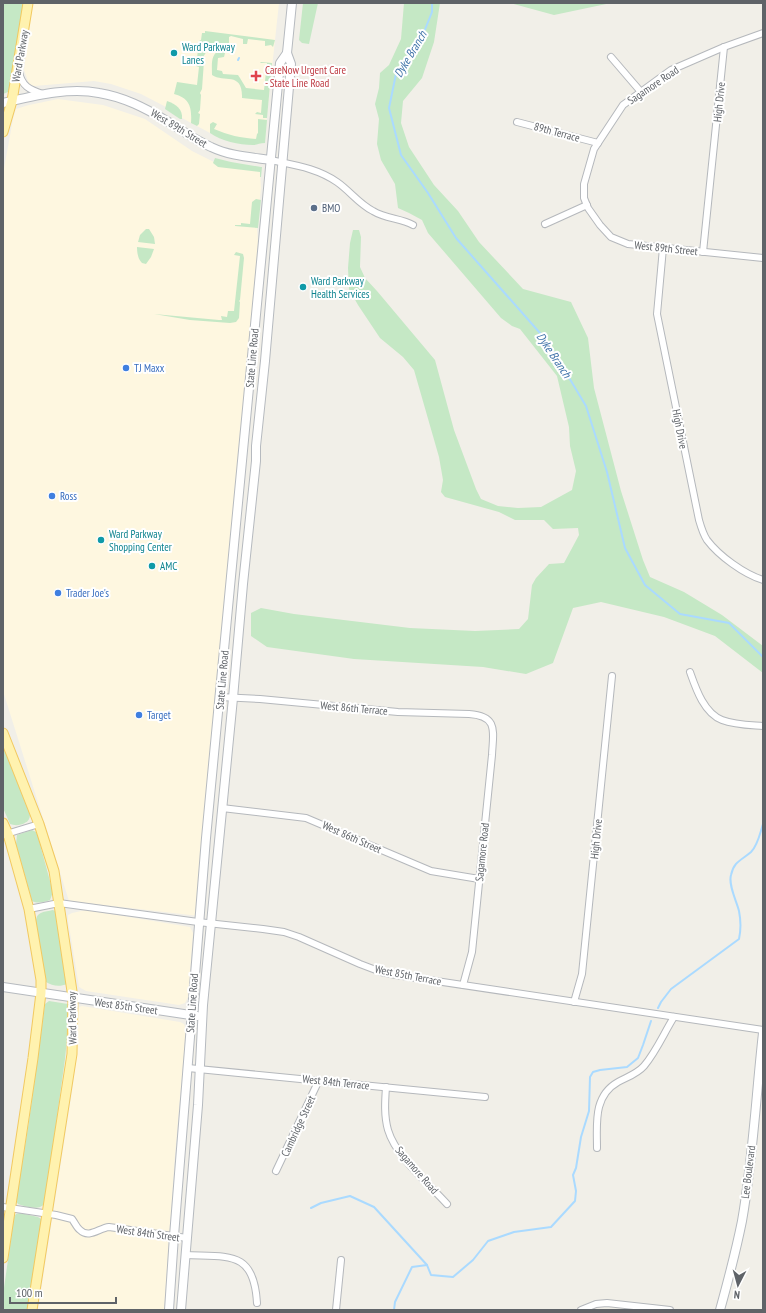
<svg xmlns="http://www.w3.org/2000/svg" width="766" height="1313" viewBox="0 0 766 1313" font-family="'PT Sans Narrow',sans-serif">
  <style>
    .commercial { fill: #fef7e0 }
    .green { fill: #c5e8c5 }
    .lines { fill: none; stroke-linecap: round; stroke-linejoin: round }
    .stream { stroke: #aadaff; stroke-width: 2 }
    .street-casing { stroke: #b5b8bc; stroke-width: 8 }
    .secondary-casing { stroke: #b6babf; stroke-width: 10 }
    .primary-casing { stroke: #f2c960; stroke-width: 11 }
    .street { stroke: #fff; stroke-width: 6 }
    .secondary { stroke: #fff; stroke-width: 8 }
    .primary { stroke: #fff2af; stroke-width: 9 }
    .culture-dot { fill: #0f9aa8; stroke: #fff; stroke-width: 1.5 }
    .health-dot { fill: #e0444e; stroke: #fff; stroke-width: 1.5 }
    .service-dot { fill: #5c6f8a; stroke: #fff; stroke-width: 1.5 }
    .shop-dot { fill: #3f7fe0; stroke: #fff; stroke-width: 1.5 }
    .labels { text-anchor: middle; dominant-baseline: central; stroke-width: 4; stroke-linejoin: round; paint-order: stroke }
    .culture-label { font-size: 11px; fill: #0d838f; stroke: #fff; text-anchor: start }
    .street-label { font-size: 11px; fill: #5f6368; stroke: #fff }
    .health-label { font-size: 11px; fill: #be3a42; stroke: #fff; text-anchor: start }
    .service-label { font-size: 11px; fill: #4e5e75; stroke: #fff; text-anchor: start }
    .shop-label { font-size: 11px; fill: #366cbe; stroke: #fff; text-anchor: start }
    .water-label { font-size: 12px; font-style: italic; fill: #4174aa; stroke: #fff }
  </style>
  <rect width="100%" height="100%" fill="#f1efe8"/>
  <!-- commercial -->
  <g class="commercial">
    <path d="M 32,3 L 279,3 L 264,142 L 258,144 L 210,133 L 182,118 L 166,107 L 141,94 L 111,84 L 94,81 L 34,86 L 29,84 L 24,70 Z"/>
    <path d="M 58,99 L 103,105 L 145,119 L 192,151 L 214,162 L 260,171 L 261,188 L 257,227 L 258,243 L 199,916 L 69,901 L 3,691 L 3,174 L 13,119 L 16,109 L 29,105 Z"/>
    <path d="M 86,910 L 190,927 L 193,933 L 188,997 L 185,1003 L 179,1005 L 86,991 L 79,987 L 68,920 L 68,915 L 72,913 Z"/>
    <path d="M 82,1006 L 180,1022 L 184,1024 L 186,1029 L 175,1155 L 164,1310 L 38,1310 L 73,1085 L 76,1054 L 77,1011 L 79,1007 Z"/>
  </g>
  <!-- green -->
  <g class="green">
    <path d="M 3,3 L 23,3 L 11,85 L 8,92 L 3,94 Z"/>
    <path d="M 303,3 L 318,3 L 309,44 L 302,43 L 299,40 Z"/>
    <path d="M 404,3 L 440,3 L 434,42 L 422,78 L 403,101 L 401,123 L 409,147 L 434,185 L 458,211 L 479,242 L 523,289 L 571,302 L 588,338 L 594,388 L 621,491 L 643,560 L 650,577 L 684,592 L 722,615 L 763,646 L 763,673 L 715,636 L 664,617 L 601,602 L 573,608 L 553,663 L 526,674 L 483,667 L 354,659 L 267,647 L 251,636 L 251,613 L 261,608 L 294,614 L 410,628 L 475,631 L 519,629 L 528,619 L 532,585 L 536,578 L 549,564 L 564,563 L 579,535 L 578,528 L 553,529 L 544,520 L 515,520 L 499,512 L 445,497 L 441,492 L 443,480 L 439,457 L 414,370 L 403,357 L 380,338 L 358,305 L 349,289 L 348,268 L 350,243 L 353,230 L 359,230 L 361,237 L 360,267 L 365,278 L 377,291 L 435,360 L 454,430 L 476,489 L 481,499 L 498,506 L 518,508 L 541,507 L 572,490 L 576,471 L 570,446 L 569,427 L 557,376 L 520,329 L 512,326 L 501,318 L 428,233 L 422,220 L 409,213 L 398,208 L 395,184 L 381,160 L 377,144 L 379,119 L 375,104 L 379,88 L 380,73 L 389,65 L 401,39 Z"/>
    <path d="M 510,3 L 611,3 L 554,15 Z"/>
    <path d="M 205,31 L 275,40 L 273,47 L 271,45 L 265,46 L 265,41 L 248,39 L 247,44 L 243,44 L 243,39 L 231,36 L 229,37 L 229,43 L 217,43 L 211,45 L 203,57 L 204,61 L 202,89 L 200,93 L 201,95 L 200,110 L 198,113 L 200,114 L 199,124 L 197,126 L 191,123 C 192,108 190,98 174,94 L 177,82 L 197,85 L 199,67 L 196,66 L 199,41 L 201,40 L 202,33 L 205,33 Z"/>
    <path d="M 221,50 L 225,53 L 224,57 L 218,58 L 217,70 L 222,71 L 223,74 L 238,75 L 240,78 L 246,88 L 264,90 L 267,63 L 260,63 L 261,62 L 272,63 L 267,118 L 263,118 L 263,115 L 255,114 L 257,112 L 261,113 L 262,100 L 242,98 C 243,71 224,83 212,75 C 212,65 210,53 221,50 Z"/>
    <path d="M 167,101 C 176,104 183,109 182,119 L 180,119 L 165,109 Z"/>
    <path d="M 258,119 L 267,120 L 265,143 C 260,143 257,145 253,145 C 239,145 221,141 210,133 L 210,124 L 213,122 L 217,124 L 214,129 C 228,135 241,138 256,139 L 257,134 L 258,133 Z"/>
    <path d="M 215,158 L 231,162 L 261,167 L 262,167 L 261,177 L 260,177 L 260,172 L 218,167 L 213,163 Z"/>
    <path d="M 256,199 L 261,200 L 258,228 L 235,226 L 235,225 L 241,225 L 241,223 L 250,224 L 252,202 Z"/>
    <path d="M 146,229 L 149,229 L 154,237 L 155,244 L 138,242 L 140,235 Z"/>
    <path d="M 137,247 L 154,249 L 151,257 L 146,264 L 142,263 C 138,259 137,253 137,247 Z"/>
    <path d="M 236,252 L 243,254 L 244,258 L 240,300 L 239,301 L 240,302 L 239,318 L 236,322 L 230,323 L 190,320 L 154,314 L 219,320 L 222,320 L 221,316 L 227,317 L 228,311 L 234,311 L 240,256 L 234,255 Z"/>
    <path d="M 3,746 L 30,815 C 30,824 17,827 10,824 L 3,808 Z"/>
    <path d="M 32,830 L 36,832 L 38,837 L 53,892 L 50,900 C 44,902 38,904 32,901 L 16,844 L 17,835 Z"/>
    <path d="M 53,910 L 57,912 L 67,984 C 60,987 52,986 46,982 L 36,922 C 36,911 45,912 53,910 Z"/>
    <path d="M 49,1001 L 68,1004 L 70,1009 L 65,1059 L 45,1203 C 40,1211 26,1207 18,1204 L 16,1201 L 29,1121 L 45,1004 Z"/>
    <path d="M 20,1213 L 38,1217 L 41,1219 L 42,1223 L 29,1310 L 3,1310 L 3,1295 L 14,1217 L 16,1214 Z"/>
  </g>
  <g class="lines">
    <!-- stream -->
    <g class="stream">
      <path d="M 432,3 L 432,12 L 420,42 L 396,74 L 389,108 L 401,155 L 428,193 L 456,238 L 547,341 L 586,406 L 607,472 L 625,548 L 645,585 L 680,614 L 729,623 L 763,657"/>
      <path d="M 238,60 L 239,58"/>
      <path d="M 658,1008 L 661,1002 L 671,989 L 739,939 C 741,930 741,921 739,911 C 737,902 728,885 731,875 C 734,861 742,860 751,852 C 758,845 760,833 763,824"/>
      <path d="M 311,1208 L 321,1203 L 350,1196 L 374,1207 L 427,1265"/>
      <path d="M 394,1310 L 395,1302 L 412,1267 L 427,1265 L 431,1275 L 453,1277 L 473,1260 L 488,1241 L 514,1232 L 551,1227 L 575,1201 L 576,1191 L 573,1175 L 576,1168 L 581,1137 L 589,1111 L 590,1077 L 593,1072 L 600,1070 L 627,1067 L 638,1058 L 643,1045 L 651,1021"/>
    </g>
    <!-- street casing -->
    <g class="street-casing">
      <g id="street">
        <path d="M 763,33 L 724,47 L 671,70 L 623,105 L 594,149 L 584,184 L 584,198 L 588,208 L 600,225 L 611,237 L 628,244 L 763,258"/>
        <path d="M 611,57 L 641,92"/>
        <path d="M 19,71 C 21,86 30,90 43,94"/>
        <path d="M 517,122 L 598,143"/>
        <path d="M 271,160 C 294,165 317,168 337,182 C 350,191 359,204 373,211 C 386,219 401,218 413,225"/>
        <path d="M 545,224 L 587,205"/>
        <path d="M 663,248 L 657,314 L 699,520 C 701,527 703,534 707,540 C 719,556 744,574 763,580"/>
        <path d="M 703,252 L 724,47"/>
        <path d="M 690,672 C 696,689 704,713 722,720 C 735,725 750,725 763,726"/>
        <path d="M 220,697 L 260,699 L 398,712 L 469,714 C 499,716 493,732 492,755 L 472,952 L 463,985"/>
        <path d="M 222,808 L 306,818 L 431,871 L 479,879"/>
        <path d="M 3,835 L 39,824"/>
        <path d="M 29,909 L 59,903 L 198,922 L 263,929 L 284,932 L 299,937 L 360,964 L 381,972 L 396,975 L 763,1030"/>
        <path d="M 574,1002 L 582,974 L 612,676"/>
        <path d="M 188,1068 L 485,1097"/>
        <path d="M 386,1087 C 385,1101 384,1116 388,1130 C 396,1157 428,1183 447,1204"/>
        <path d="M 597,1148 C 597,1124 593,1096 618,1082 C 627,1077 637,1074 644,1066 C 656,1052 664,1033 674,1017"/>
        <path d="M 276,1171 L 319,1080"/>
        <path d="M 3,1207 L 56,1215 L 72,1219 C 75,1223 77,1228 80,1230 C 89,1239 99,1228 109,1227 L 187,1238"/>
        <path d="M 185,1255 C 229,1257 254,1250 257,1303"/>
        <path d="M 336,1310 L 341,1260"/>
        <path d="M 581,1310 L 596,1304 L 607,1303 L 670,1310"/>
      </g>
    </g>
    <!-- secondary casing -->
    <g class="secondary-casing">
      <g id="secondary">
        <path d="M 3,103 C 34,96 68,87 99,93 C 124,97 145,108 167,121 C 181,130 195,140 211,147 C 230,156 250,157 271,160"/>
        <path d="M 3,987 L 197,1016"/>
        <path d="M 169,1310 L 174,1236 L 206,838 L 280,63 L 287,53 L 292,3"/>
        <path d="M 181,1310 L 198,1105 L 203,1005 L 233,698 L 243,584 L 256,461 L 256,446 L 265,361 L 291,64 L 287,53"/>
        <path d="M 720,1310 C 728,1281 736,1251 742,1221 C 753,1159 756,1095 763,1033"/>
      </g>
    </g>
    <!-- primary casing -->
    <g class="primary-casing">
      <g id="primary">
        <path d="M 3,132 L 12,101 L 28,3"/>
        <path d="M 3,733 L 39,824 L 54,871 L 73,998 L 72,1054 L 32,1310"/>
        <path d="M 3,823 L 8,834 L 29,909 L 41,980 L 41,993 L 33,1058 L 3,1258"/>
      </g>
    </g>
    <!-- street -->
    <use href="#street" class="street"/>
    <!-- secondary -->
    <use href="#secondary" class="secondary"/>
    <!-- primary -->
    <use href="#primary" class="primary"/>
  </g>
  <!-- markers -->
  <g class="culture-dot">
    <circle cx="174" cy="53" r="4"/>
    <circle cx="303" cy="287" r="4"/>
    <circle cx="101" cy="540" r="4"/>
    <circle cx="152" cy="566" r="4"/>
  </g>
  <path class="health-dot" d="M254 70h4v4h4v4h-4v4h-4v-4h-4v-4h4z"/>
  <circle class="service-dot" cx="314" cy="208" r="4"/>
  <g class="shop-dot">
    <circle cx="126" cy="368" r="4"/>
    <circle cx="52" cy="496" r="4"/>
    <circle cx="58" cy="593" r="4"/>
    <circle cx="139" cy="715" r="4"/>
  </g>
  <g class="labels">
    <!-- culture labels -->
    <g class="culture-label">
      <text x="182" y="47">Ward Parkway<tspan x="182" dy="13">Lanes</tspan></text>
      <text x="311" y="281">Ward Parkway<tspan x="311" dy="13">Health Services</tspan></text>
      <text x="109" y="534">Ward Parkway<tspan x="109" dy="13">Shopping Center</tspan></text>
      <text x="160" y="566">AMC</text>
    </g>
    <!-- street labels -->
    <g class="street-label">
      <text transform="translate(20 56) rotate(-80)">Ward Parkway</text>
      <text transform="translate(653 85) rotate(-34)">Sagamore Road</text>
      <text transform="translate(719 102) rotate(-84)">High Drive</text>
      <text transform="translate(179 128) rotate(31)">West 89th Street</text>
      <text transform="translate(557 132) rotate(15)">89th Terrace</text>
      <text transform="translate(666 248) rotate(6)">West 89th Street</text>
      <text transform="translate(252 358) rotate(-85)">State Line Road</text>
      <text transform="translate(680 429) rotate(79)">High Drive</text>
      <text transform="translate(222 680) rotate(-85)">State Line Road</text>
      <text transform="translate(354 708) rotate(5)">West 86th Terrace</text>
      <text transform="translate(352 837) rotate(24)">West 86th Street</text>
      <text transform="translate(596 839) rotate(-84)">High Drive</text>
      <text transform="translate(482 852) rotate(-84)">Sagamore Road</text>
      <text transform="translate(408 975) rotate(11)">West 85th Terrace</text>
      <text transform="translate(192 1003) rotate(-86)">State Line Road</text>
      <text transform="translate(126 1006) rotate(8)">West 85th Street</text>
      <text transform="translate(72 1018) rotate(-91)">Ward Parkway</text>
      <text transform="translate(336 1082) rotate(6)">West 84th Terrace</text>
      <text transform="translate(298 1126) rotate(-65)">Cambridge Street</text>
      <text transform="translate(417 1170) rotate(49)">Sagamore Road</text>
      <text transform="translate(748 1172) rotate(-83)">Lee Boulevard</text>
      <text transform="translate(148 1233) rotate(8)">West 84th Street</text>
    </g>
    <!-- health labels -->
    <g class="health-label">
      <text x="265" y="70">CareNow Urgent Care<tspan x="265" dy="13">- State Line Road</tspan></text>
    </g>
    <!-- service labels -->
    <g class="service-label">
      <text x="322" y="208">BMO</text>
    </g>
    <!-- shop labels -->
    <g class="shop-label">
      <text x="134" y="368">TJ Maxx</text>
      <text x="60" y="496">Ross</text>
      <text x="66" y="593">Trader Joe's</text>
      <text x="147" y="715">Target</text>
    </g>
    <!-- water labels -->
    <g class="water-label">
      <text transform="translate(410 54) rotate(-59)">Dyke Branch</text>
      <text transform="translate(554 355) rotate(56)">Dyke Branch</text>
    </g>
  </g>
  <!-- border -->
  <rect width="766" height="1313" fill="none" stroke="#5f6368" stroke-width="8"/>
  <!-- north arrow -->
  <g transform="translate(738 1285) rotate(186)" stroke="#ffffff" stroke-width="3" paint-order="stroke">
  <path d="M0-3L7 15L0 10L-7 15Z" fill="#5f6368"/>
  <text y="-6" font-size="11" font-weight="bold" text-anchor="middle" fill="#5f6368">N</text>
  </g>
  <!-- scale -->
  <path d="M10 1297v6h106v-6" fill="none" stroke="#5f6368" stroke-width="2"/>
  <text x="16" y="1297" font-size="12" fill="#5f6368" stroke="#ffffff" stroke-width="3" paint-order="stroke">100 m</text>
</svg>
